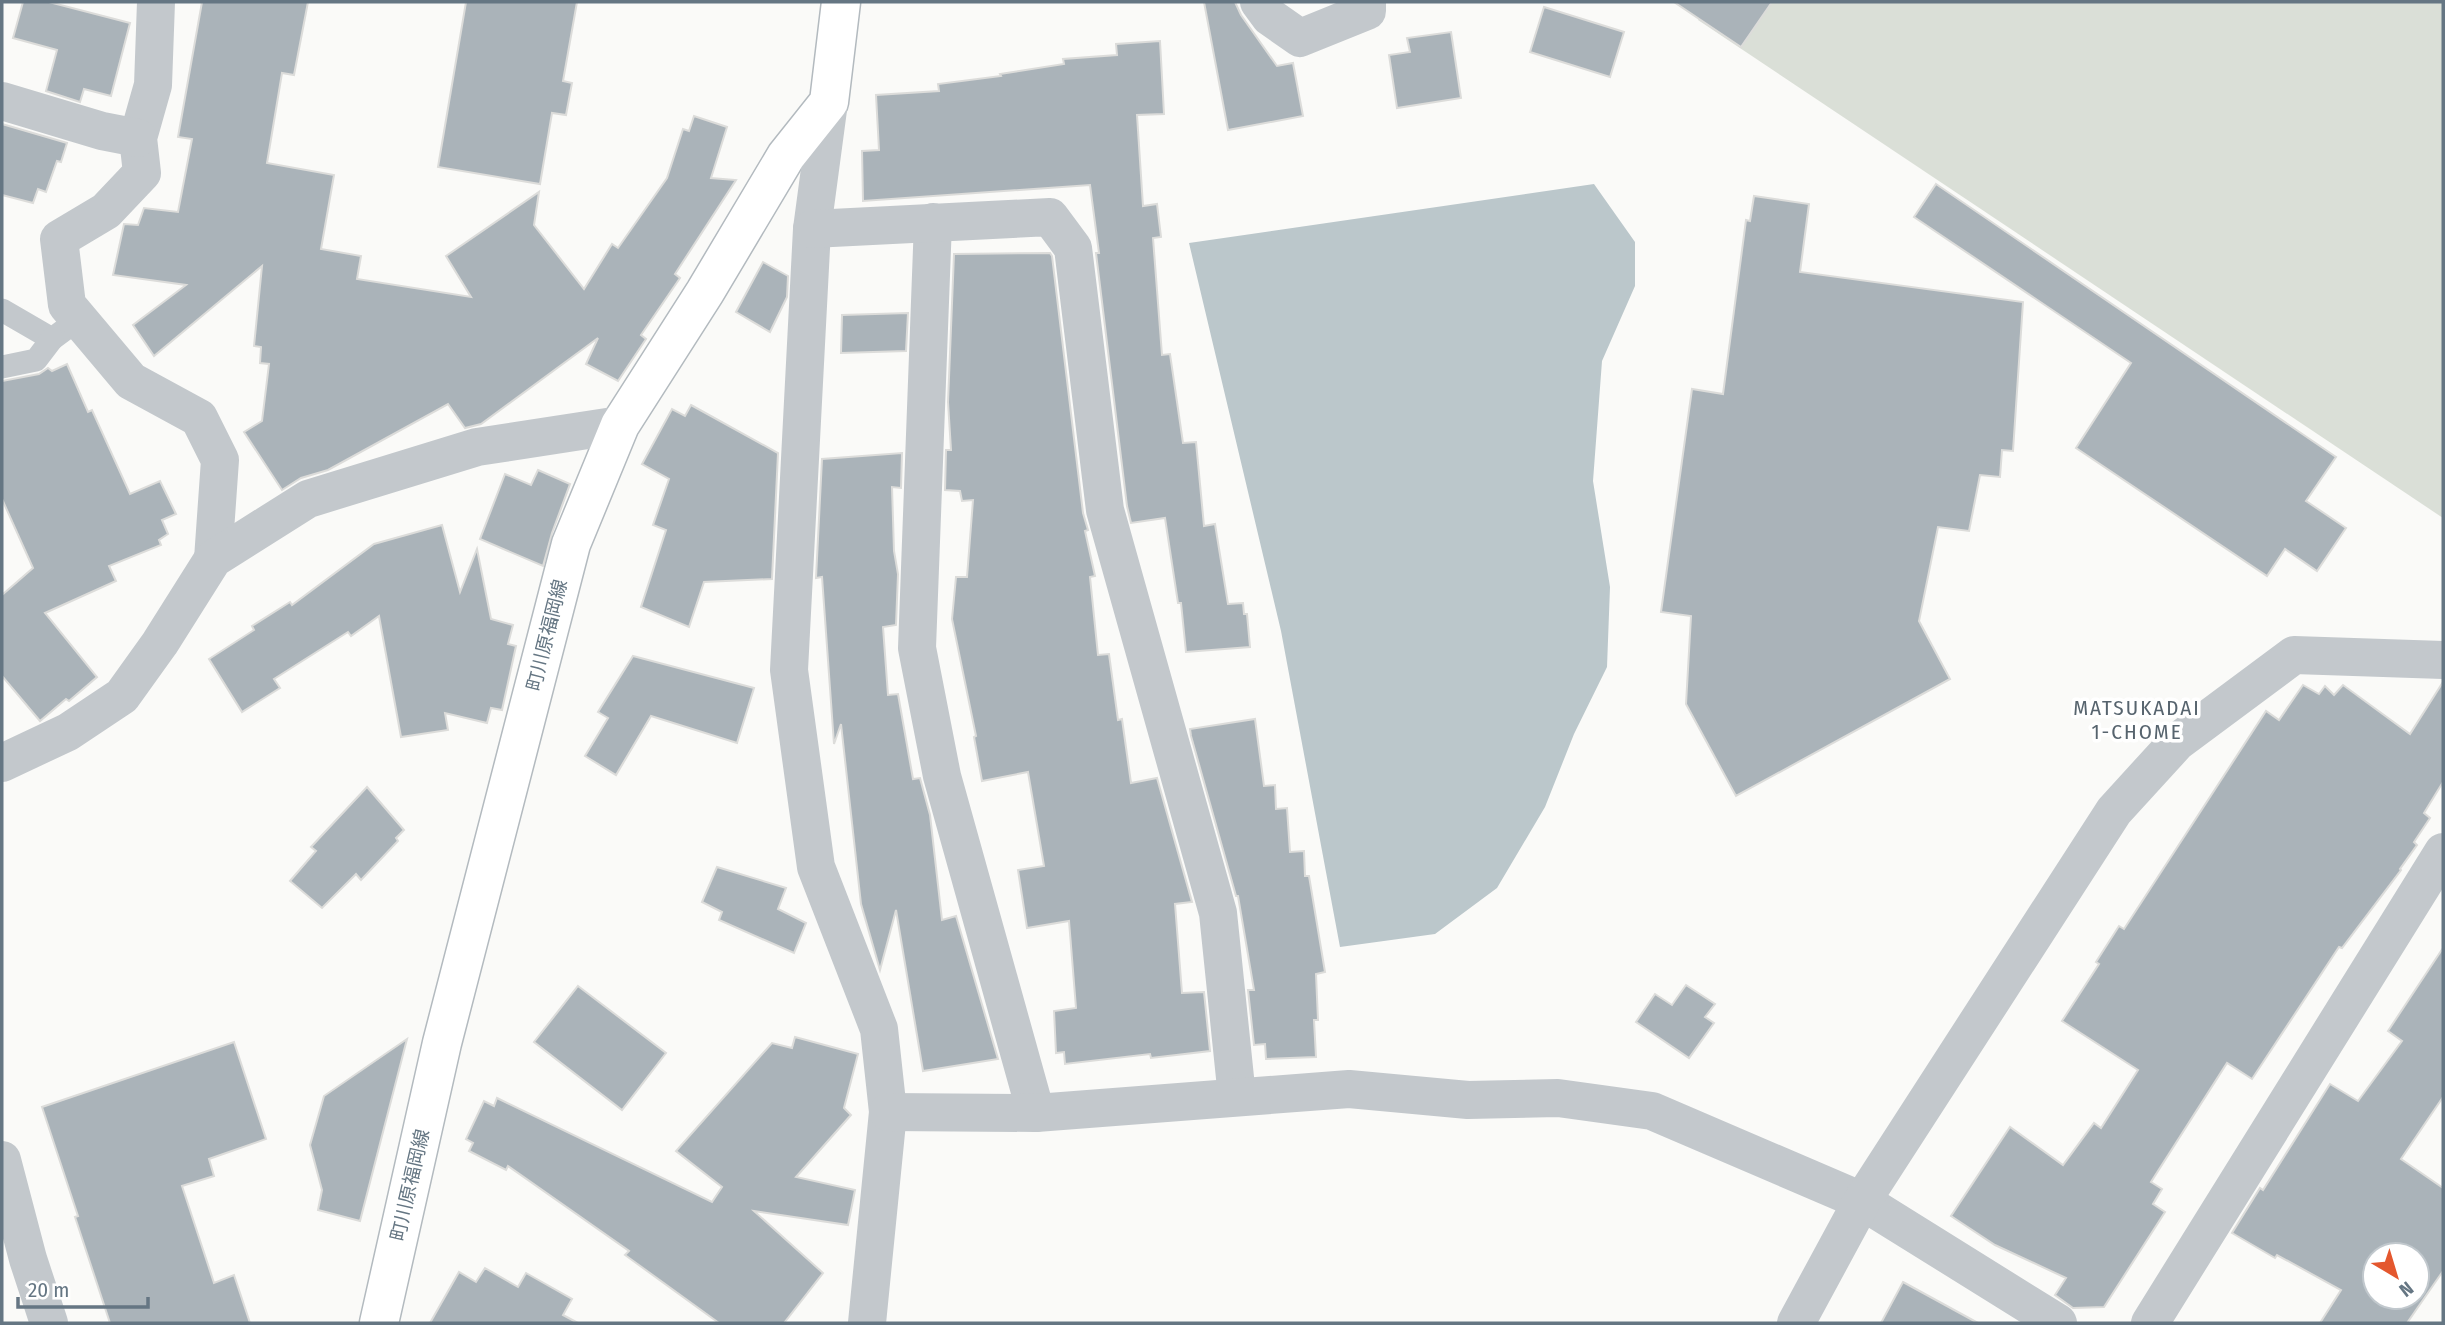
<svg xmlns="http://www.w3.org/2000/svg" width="2445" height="1325" viewBox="0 0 2445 1325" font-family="'Fira Sans Condensed','Noto Sans JP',sans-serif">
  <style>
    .green { fill: #dadfd7 }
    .water { fill: #bbc7cb }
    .building { fill: #aab3b9; stroke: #dcdcda; stroke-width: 2; fill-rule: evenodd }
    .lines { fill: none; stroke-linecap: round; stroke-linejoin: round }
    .secondary-casing { stroke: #b3babf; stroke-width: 41 }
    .lane { stroke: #c3c8cc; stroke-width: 23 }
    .street { stroke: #c3c8cc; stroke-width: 38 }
    .secondary { stroke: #fff; stroke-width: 38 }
    .labels { text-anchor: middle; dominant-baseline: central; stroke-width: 7; stroke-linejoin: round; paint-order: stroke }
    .street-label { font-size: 19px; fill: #657683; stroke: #fff }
    .neighbourhood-label { font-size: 21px; letter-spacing: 2px; fill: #57646e; stroke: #fff }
  </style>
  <rect width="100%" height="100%" fill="#fafaf8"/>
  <!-- green -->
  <path class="green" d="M 1711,2 L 2443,2 L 2443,518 L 1698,20 Z"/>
  <!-- water -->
  <path class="water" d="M 1594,184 L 1635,242 L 1635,286 L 1602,361 L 1593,481 L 1610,587 L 1607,667 L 1574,734 L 1545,807 L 1497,888 L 1435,934 L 1340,947 L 1281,631 L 1189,243 Z"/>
  <!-- building -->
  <g class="building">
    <path d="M 23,2 L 49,2 L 130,23 L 111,96 L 84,89 L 80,102 L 46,91 L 57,50 L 13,38 Z"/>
    <path d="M 202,2 L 308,2 L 294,75 L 282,73 L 267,163 L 334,175 L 321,249 L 361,256 L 357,279 L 471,297 L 446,256 L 539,192 L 534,225 L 584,289 L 612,244 L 618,248 L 667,178 L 683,129 L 689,131 L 694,116 L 727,127 L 711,178 L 736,180 L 675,274 L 680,278 L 641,335 L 646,339 L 618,381 L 586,364 L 598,338 L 481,424 L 465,428 L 448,404 L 328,470 L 301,478 L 282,490 L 244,432 L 262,421 L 269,364 L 260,363 L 261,347 L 254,346 L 262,266 L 154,356 L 133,325 L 186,285 L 113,275 L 124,224 L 138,225 L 144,208 L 178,212 L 192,139 L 178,137 Z"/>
    <path d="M 466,2 L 577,2 L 563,81 L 572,83 L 566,115 L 552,113 L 540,184 L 438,167 Z"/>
    <path d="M 1204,2 L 1235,2 L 1241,15 L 1277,66 L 1293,63 L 1303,116 L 1228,130 Z"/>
    <path d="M 1674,2 L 1772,2 L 1741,47 Z"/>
    <path d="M 1544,7 L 1624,32 L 1610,77 L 1530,52 Z"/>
    <path d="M 1451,32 L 1461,98 L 1397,108 L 1389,55 L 1410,52 L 1407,38 Z"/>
    <path d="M 1160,41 L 1164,114 L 1137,115 L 1143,206 L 1157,204 L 1161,237 L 1153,238 L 1162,355 L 1170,354 L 1183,443 L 1196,442 L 1204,526 L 1215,524 L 1228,604 L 1243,603 L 1244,614 L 1247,614 L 1250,647 L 1186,652 L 1181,603 L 1178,603 L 1165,518 L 1131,523 L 1127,506 L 1096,253 L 1099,253 L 1090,185 L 863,201 L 862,151 L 879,150 L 876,95 L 939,91 L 938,84 L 1001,76 L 1000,74 L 1064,64 L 1063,59 L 1117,55 L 1116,44 Z"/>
    <path d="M 2,124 L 67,143 L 61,162 L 57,161 L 46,192 L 38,189 L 33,203 L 2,195 Z"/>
    <path d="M 1936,184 L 2336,457 L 2306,501 L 2346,528 L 2317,571 L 2285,549 L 2267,576 L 2076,448 L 2131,363 L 1914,217 Z"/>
    <path d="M 1754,196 L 1809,204 L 1800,272 L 2023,302 L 2013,451 L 2002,450 L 2000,477 L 1980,475 L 1969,531 L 1938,527 L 1919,621 L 1950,679 L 1736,796 L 1686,704 L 1691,616 L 1661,612 L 1692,389 L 1723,394 L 1746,220 L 1750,221 Z"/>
    <path d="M 1050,253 L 1052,256 L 1083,513 L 1088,530 L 1085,531 L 1095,576 L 1090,577 L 1098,655 L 1109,654 L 1118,720 L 1122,719 L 1131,783 L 1157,778 L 1192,902 L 1175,904 L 1182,993 L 1204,992 L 1210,1051 L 1151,1058 L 1150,1054 L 1065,1064 L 1064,1052 L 1056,1053 L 1054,1011 L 1076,1008 L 1069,921 L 1027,928 L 1018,870 L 1044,866 L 1028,772 L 982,781 L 974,737 L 976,736 L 952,619 L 956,577 L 967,577 L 973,500 L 962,501 L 960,491 L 945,490 L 946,450 L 951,450 L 948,402 L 954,254 Z"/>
    <path d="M 763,262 L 788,276 L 787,297 L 770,332 L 736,312 Z"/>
    <path d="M 908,313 L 906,351 L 841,353 L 842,315 Z"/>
    <path d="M 67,364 L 88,412 L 92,410 L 130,494 L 160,481 L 176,514 L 162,520 L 168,534 L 159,540 L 161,545 L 109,566 L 116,581 L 45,613 L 97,677 L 69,701 L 66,699 L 40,721 L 2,676 L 2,595 L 33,568 L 2,499 L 2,381 L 39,374 L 48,368 L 52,371 Z"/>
    <path d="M 691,405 L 778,453 L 772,579 L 704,582 L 689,627 L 641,607 L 666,530 L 653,525 L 669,479 L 642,464 L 672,409 L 685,416 Z"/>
    <path d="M 902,453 L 901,488 L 892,487 L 894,551 L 898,574 L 896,625 L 883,627 L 888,695 L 898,694 L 913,779 L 920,778 L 930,815 L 942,920 L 956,916 L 998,1059 L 923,1071 L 896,910 L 880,970 L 861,904 L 841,724 L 834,744 L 822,577 L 816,578 L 822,459 Z"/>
    <path d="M 538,470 L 570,484 L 552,533 L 543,566 L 480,539 L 505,474 L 531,485 Z"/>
    <path d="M 442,525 L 460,592 L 477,549 L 491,619 L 513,625 L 508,644 L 516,646 L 502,710 L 491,708 L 487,723 L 445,713 L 448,730 L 401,737 L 379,616 L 351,636 L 348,632 L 274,679 L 280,688 L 242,712 L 209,659 L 254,630 L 252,626 L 290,602 L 292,605 L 374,544 Z"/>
    <path d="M 633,656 L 754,688 L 737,743 L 651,716 L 616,775 L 585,756 L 608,718 L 598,712 Z"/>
    <path d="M 2443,682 L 2443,782 L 2424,813 L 2430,818 L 2414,842 L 2417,845 L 2400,869 L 2401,870 L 2342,948 L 2339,947 L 2252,1079 L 2227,1063 L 2151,1182 L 2162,1189 L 2153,1204 L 2165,1212 L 2104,1307 L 2073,1308 L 2055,1295 L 2066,1278 L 1995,1245 L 1951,1216 L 2010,1127 L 2063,1165 L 2094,1123 L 2101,1128 L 2138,1070 L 2062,1021 L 2099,964 L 2096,962 L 2119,926 L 2124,929 L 2266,711 L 2279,720 L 2303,685 L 2319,694 L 2325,686 L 2334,695 L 2343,685 L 2410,734 Z"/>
    <path d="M 1255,719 L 1264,786 L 1275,785 L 1276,809 L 1287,808 L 1290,852 L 1304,851 L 1305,876 L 1309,876 L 1325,972 L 1316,974 L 1318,1020 L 1314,1020 L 1316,1057 L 1266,1059 L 1265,1044 L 1254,1045 L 1248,990 L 1254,990 L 1238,896 L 1236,896 L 1191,736 L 1190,729 Z"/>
    <path d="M 367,787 L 404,830 L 396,838 L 398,841 L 361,880 L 356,874 L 322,908 L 290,881 L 316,851 L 311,847 Z"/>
    <path d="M 717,867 L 786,888 L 778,909 L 806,923 L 794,953 L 719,920 L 722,912 L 702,902 Z"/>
    <path d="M 2443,948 L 2443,1097 L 2401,1159 L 2443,1188 L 2443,1271 L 2407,1323 L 2320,1323 L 2341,1290 L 2277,1255 L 2275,1258 L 2232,1233 L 2260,1188 L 2263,1190 L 2330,1084 L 2358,1101 L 2402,1041 L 2388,1031 ZM 2375,1255 L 2417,1255 L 2417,1297 L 2375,1297 Z"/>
    <path d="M 1686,985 L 1715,1004 L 1705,1017 L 1714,1023 L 1689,1058 L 1636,1022 L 1655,994 L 1672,1005 Z"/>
    <path d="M 578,986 L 666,1053 L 622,1110 L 534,1042 Z"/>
    <path d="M 795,1037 L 858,1054 L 844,1108 L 851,1115 L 796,1177 L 855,1190 L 848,1225 L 754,1211 L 823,1273 L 784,1323 L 719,1323 L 625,1255 L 629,1251 L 508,1166 L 506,1170 L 469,1151 L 473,1143 L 466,1139 L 484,1101 L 494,1106 L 497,1098 L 712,1202 L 722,1187 L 676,1151 L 772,1043 L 792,1048 Z"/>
    <path d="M 407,1039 L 360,1221 L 318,1210 L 322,1190 L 310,1145 L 324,1096 Z"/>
    <path d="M 234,1042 L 266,1139 L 209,1159 L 214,1176 L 182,1186 L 214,1283 L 234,1275 L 250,1323 L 110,1323 L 75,1217 L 78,1216 L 42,1107 Z"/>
    <path d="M 485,1268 L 518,1287 L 526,1273 L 572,1299 L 563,1315 L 578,1323 L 430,1323 L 459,1272 L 476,1282 Z"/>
    <path d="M 1903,1282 L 1978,1323 L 1881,1323 Z"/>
  </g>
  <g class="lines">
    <!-- secondary casing -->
    <g class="secondary-casing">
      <path id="secondary" d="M 379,1323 L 442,1043 L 571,544 L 620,425 L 705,292 L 786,156 L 829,102 L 841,2"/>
    </g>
    <!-- lane -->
    <g class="lane">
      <path d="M 2,310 L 52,339 L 79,319"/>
      <path d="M 2,367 L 36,360 L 52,339"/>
    </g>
    <!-- street -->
    <g class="street">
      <path d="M 156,2 L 153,85 L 138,138 L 142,173 L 106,211 L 59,239 L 67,305 L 131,381 L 199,418 L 220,460 L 213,559"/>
      <path d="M 1259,2 L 1270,17 L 1300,38 L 1367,11 L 1367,2"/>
      <path d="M 2,101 L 102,131 L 138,138"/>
      <path d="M 829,102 L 812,229 L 789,670 L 816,867 L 879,1029 L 888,1112 L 867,1323"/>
      <path d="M 933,222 L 917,648 L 942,776 L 1036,1113"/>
      <path d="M 812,229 L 1050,217 L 1073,248 L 1105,510 L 1218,913 L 1237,1097"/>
      <path d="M 2,763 L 68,732 L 122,696 L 160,643 L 213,559 L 308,499 L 477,447 L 620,425"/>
      <path d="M 888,1112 L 1036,1113 L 1349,1089 L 1468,1100 L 1558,1098 L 1652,1111 L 1862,1201 L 2058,1323"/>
      <path d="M 2,1160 L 28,1259 L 49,1323"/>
      <path d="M 1796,1323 L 1862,1201 L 2114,811 L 2177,742 L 2294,655 L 2443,660"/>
      <path d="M 2150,1323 L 2443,852"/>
    </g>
    <!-- secondary -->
    <use href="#secondary" class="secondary"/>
  </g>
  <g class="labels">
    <!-- street labels -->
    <g class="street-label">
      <text transform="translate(547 635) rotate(-76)">町川原福岡線</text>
      <text transform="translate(410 1185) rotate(-77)">町川原福岡線</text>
    </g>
    <!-- neighbourhood labels -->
    <g class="neighbourhood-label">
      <text x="2137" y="708">MATSUKADAI<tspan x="2137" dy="24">1-CHOME</tspan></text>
    </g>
  </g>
  <!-- border -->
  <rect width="2445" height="1325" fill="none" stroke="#657683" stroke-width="7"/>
  <!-- north arrow -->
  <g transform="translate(2396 1276) rotate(142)"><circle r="33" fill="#ffffff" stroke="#c1c8cd" stroke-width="2"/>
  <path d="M0-5L12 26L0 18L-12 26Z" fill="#e4572e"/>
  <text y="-10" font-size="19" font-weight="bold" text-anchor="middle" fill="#657683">N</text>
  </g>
  <!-- scale -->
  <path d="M18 1297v10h130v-10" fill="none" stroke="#657683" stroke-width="3.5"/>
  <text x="28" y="1297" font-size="21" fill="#657683" stroke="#ffffff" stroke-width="5" paint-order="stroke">20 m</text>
</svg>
